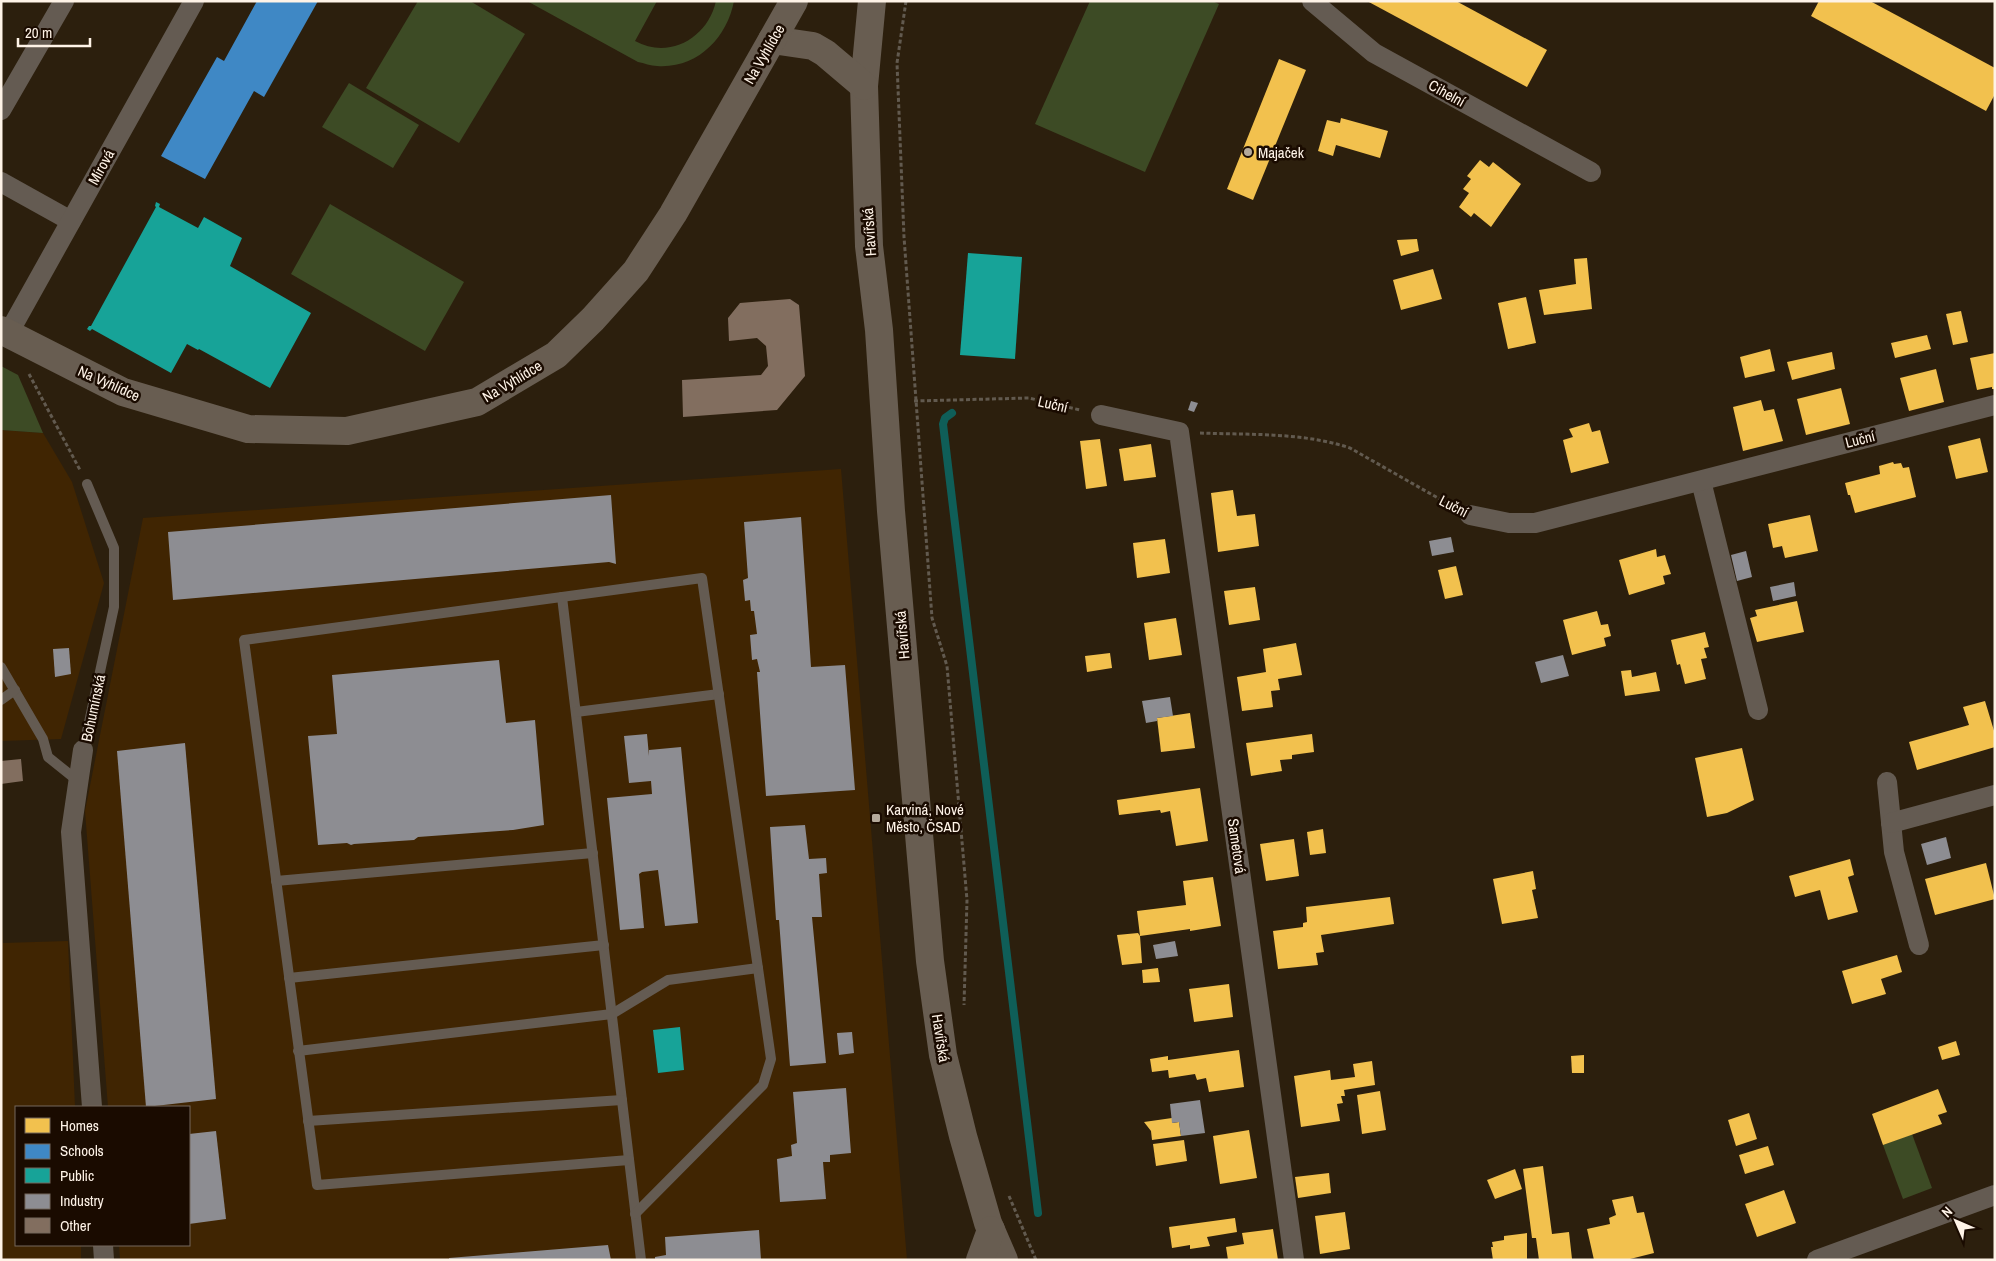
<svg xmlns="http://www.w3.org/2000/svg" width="1996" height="1261" viewBox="0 0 1996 1261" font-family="'Archivo Narrow',sans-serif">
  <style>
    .built { fill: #402502 }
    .green { fill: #3d4b25 }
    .homes { fill: #f2c14e }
    .schools { fill: #3f88c5 }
    .public { fill: #17a398 }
    .industry { fill: #8d8d92 }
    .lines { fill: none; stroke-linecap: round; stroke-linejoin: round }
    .stream { stroke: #0f5e58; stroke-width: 8 }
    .building { fill: #826e5f }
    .path { stroke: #625a4f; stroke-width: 3; stroke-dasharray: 4 2.5; stroke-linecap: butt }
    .lane { stroke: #645b52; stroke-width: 10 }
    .street { stroke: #645b52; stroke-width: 20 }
    .secondary { stroke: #685d51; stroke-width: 28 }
    .poi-dot { fill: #b4a99b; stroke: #1a0b00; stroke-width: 2 }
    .labels { text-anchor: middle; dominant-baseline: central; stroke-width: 5; stroke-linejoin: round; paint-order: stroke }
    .street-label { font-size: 15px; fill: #fef3e7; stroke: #1a0b00 }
    .poi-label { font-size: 15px; fill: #fef3e7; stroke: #1a0b00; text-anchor: start }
  </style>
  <rect width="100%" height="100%" fill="#2c1f0d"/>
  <!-- built -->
  <g class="built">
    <path d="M 1,430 L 43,433 L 72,482 L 104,583 L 61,739 L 1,741 Z"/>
    <path d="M 841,469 L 907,1260 L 120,1260 L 119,1245 L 189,1245 L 189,1107 L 108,1107 L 85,811 L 143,518 Z"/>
    <path d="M 1,907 L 3,943 L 68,941 L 75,1107 L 16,1107 L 16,1245 L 81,1245 L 81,1260 L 1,1260 Z"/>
  </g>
  <!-- green -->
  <g class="green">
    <path d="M 418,1 L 470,1 L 525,34 L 459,143 L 366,88 Z"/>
    <path d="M 527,1 L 657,1 L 635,41 C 669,60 708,38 716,1 L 734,1 C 727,38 697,69 657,66 C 651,66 644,63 638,62 Z"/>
    <path d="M 1090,1 L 1212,1 L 1219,4 L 1145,172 L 1035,124 Z"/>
    <path d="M 349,83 L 419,125 L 393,168 L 322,127 Z"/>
    <path d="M 330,204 L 464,282 L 425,351 L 291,274 Z"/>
    <path d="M 1,366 L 18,375 L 43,433 L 1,430 Z"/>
    <path d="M 1912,1134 L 1932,1188 L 1903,1199 L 1883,1145 Z"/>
  </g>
  <!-- homes -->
  <g class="homes">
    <path d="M 1367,1 L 1456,1 L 1547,50 L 1527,87 Z"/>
    <path d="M 1819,1 L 1870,1 L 1995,68 L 1995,94 L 1986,111 L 1811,16 Z"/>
    <path d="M 1279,59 L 1306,70 L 1253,200 L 1227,189 Z"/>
    <path d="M 1341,118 L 1388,131 L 1380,158 L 1336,145 L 1333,156 L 1318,151 L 1327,120 L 1340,123 Z"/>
    <path d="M 1480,160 L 1489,167 L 1493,162 L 1521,184 L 1491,227 L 1474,213 L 1471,217 L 1459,207 L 1469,193 L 1463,189 L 1471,179 L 1467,176 Z"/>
    <path d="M 1417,239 L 1419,251 L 1401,256 L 1397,240 Z"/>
    <path d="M 1587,258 L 1592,309 L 1544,315 L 1539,290 L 1576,284 L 1574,259 Z"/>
    <path d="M 1433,269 L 1442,299 L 1401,310 L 1393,280 Z"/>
    <path d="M 1526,297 L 1536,343 L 1508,349 L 1498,303 Z"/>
    <path d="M 1961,311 L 1968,342 L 1953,345 L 1946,314 Z"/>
    <path d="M 1927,335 L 1931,349 L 1895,358 L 1891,343 Z"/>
    <path d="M 1770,349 L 1775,371 L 1745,378 L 1740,357 Z"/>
    <path d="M 1832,352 L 1835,369 L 1792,380 L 1787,362 Z"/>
    <path d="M 1995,353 L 1995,389 L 1992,389 L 1992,387 L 1977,390 L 1970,358 Z"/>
    <path d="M 1936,369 L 1944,402 L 1909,411 L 1900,378 Z"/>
    <path d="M 1841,388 L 1850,424 L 1806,435 L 1797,399 Z"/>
    <path d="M 1761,400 L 1764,411 L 1774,409 L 1783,441 L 1743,451 L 1733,407 Z"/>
    <path d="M 1589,423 L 1592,432 L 1600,430 L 1609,463 L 1571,473 L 1563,440 L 1573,437 L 1569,429 Z"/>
    <path d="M 1980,438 L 1988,472 L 1956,479 L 1948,446 Z"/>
    <path d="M 1100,439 L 1107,486 L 1086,489 L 1080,441 Z"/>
    <path d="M 1151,444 L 1156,477 L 1124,481 L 1119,449 Z"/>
    <path d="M 1893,462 L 1894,464 L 1901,463 L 1903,468 L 1909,467 L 1916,497 L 1855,513 L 1850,495 L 1848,495 L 1845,483 L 1880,474 L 1879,466 Z"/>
    <path d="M 1233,490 L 1237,516 L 1255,514 L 1259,546 L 1218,552 L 1211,493 Z"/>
    <path d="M 1810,515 L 1818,551 L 1785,558 L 1782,546 L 1773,548 L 1768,524 Z"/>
    <path d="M 1165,539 L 1170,573 L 1137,578 L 1133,543 Z"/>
    <path d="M 1656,549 L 1657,557 L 1665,555 L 1667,562 L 1671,574 L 1663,576 L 1665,584 L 1629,595 L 1619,560 Z"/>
    <path d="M 1456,566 L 1463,595 L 1445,599 L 1438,570 Z"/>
    <path d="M 1255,587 L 1260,620 L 1229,625 L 1224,591 Z"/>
    <path d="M 1797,601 L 1804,632 L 1757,642 L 1750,618 L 1757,616 L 1755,610 Z"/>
    <path d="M 1597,611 L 1601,625 L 1608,624 L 1611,636 L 1604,638 L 1606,646 L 1572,655 L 1563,620 Z"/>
    <path d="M 1176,618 L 1182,655 L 1149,660 L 1144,623 Z"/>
    <path d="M 1705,632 L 1709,647 L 1704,648 L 1707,658 L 1701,659 L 1706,679 L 1685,684 L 1680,664 L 1677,665 L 1671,640 Z"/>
    <path d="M 1296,643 L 1302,675 L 1278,679 L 1280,690 L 1271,691 L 1273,707 L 1242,711 L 1237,677 L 1266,672 L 1263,649 Z"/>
    <path d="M 1110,653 L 1112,668 L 1087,672 L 1085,656 Z"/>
    <path d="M 1631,670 L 1632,677 L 1656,672 L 1660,691 L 1625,696 L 1621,671 Z"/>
    <path d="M 1985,701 L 1995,734 L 1995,747 L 1917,770 L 1909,742 L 1969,725 L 1963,707 Z"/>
    <path d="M 1190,713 L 1195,748 L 1161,752 L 1157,718 Z"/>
    <path d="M 1312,734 L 1314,752 L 1292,755 L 1292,759 L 1280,760 L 1282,771 L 1251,776 L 1246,743 Z"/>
    <path d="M 1742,748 L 1754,800 L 1727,813 L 1707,817 L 1695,758 Z"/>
    <path d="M 1200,788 L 1208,841 L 1176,846 L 1170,811 L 1161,813 L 1160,810 L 1119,815 L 1117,800 Z"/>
    <path d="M 1323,829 L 1326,853 L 1310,855 L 1307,832 Z"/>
    <path d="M 1294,839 L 1299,876 L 1266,881 L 1260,844 Z"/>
    <path d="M 1850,859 L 1854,875 L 1848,877 L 1858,912 L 1828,920 L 1820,890 L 1795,897 L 1789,876 Z"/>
    <path d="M 1986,863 L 1995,899 L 1935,915 L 1925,879 Z"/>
    <path d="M 1533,871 L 1536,889 L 1532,890 L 1538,918 L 1502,924 L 1493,879 Z"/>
    <path d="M 1213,877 L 1221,926 L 1190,931 L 1190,929 L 1140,936 L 1142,963 L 1122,965 L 1117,935 L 1138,933 L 1140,936 L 1137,911 L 1186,905 L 1183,881 Z"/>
    <path d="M 1390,897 L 1394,924 L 1321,935 L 1324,952 L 1316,953 L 1318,965 L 1278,969 L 1273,931 L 1303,927 L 1303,923 L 1307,922 L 1306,907 Z"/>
    <path d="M 1897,955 L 1902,972 L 1881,979 L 1886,994 L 1852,1004 L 1842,971 Z"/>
    <path d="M 1158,968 L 1160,982 L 1143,983 L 1142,970 Z"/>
    <path d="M 1229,984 L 1233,1017 L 1194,1022 L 1189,989 Z"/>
    <path d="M 1956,1041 L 1960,1055 L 1942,1060 L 1938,1047 Z"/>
    <path d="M 1239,1050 L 1244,1087 L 1209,1092 L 1206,1078 L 1197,1080 L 1195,1074 L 1169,1078 L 1168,1070 L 1152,1072 L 1150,1059 L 1168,1056 L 1168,1060 Z"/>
    <path d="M 1584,1055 L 1584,1073 L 1572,1073 L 1571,1056 Z"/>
    <path d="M 1372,1061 L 1375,1085 L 1344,1090 L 1345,1096 L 1341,1096 L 1343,1103 L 1337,1104 L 1340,1121 L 1301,1127 L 1294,1076 L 1330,1070 L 1331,1080 L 1355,1077 L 1353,1064 Z"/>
    <path d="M 1938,1089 L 1947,1112 L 1938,1115 L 1942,1124 L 1883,1145 L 1872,1114 Z"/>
    <path d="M 1380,1091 L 1386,1130 L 1362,1134 L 1357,1095 Z"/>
    <path d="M 1749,1113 L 1757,1139 L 1736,1146 L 1728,1120 Z"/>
    <path d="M 1172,1118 L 1172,1123 L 1179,1122 L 1181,1136 L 1152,1140 L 1151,1131 L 1144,1122 Z"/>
    <path d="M 1249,1130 L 1257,1178 L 1220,1184 L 1213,1136 Z"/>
    <path d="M 1184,1140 L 1187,1161 L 1156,1166 L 1153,1144 Z"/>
    <path d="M 1768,1146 L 1774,1165 L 1745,1174 L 1739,1155 Z"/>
    <path d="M 1543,1166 L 1552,1234 L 1569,1232 L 1572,1259 L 1539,1260 L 1536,1238 L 1532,1238 L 1523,1169 Z"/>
    <path d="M 1515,1169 L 1522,1189 L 1495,1199 L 1487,1180 Z"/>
    <path d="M 1329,1173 L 1331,1193 L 1298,1198 L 1295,1177 Z"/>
    <path d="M 1784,1190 L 1796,1223 L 1757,1237 L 1745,1204 Z"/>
    <path d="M 1633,1196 L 1637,1213 L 1644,1212 L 1654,1253 L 1626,1260 L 1594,1260 L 1587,1229 L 1610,1224 L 1609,1218 L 1616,1215 L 1612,1200 Z"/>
    <path d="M 1345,1212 L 1350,1249 L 1320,1254 L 1315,1216 Z"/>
    <path d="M 1235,1218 L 1237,1232 L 1207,1237 L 1210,1246 L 1190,1249 L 1190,1245 L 1172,1248 L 1169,1227 Z"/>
    <path d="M 1273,1229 L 1278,1260 L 1228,1260 L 1226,1247 L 1244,1244 L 1242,1233 Z"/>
    <path d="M 1527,1233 L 1527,1260 L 1493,1260 L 1491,1247 L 1493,1247 L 1492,1242 L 1504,1240 L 1504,1236 Z"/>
  </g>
  <!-- schools -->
  <path class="schools" d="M 257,1 L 318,1 L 264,97 L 254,91 L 205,179 L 161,156 L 217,57 L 224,61 Z"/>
  <!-- public -->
  <g class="public">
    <path d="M 156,202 L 160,204 L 159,207 L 198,228 L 204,217 L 242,238 L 230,266 L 311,313 L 270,388 L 199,349 L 198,350 L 187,344 L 171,373 L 92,329 L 90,331 L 87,329 L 89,326 L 91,326 L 156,207 L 155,206 Z"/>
    <path d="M 968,253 L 1022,257 L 1015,359 L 960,355 Z"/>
    <path d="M 680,1027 L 684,1070 L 658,1073 L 653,1030 Z"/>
  </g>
  <!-- industry -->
  <g class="industry">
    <path d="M 1191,401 L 1198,403 L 1194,412 L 1188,410 Z"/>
    <path d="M 611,495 L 616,564 L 609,562 L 173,600 L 168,532 Z"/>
    <path d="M 801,517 L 811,667 L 845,665 L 855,790 L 766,796 L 757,672 L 760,672 L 757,659 L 752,660 L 750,635 L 757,634 L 754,611 L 751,611 L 750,600 L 745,601 L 743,580 L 748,578 L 744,522 Z"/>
    <path d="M 1451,537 L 1454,552 L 1432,556 L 1429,541 Z"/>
    <path d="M 1746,551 L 1752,577 L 1737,581 L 1731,555 Z"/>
    <path d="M 1794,582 L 1796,596 L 1773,601 L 1770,587 Z"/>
    <path d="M 69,648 L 71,674 L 55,677 L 53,649 Z"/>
    <path d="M 1563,655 L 1569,676 L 1541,683 L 1535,662 Z"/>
    <path d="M 499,660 L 506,723 L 535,720 L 544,825 L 513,830 L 418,837 L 414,840 L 354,844 L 351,845 L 347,843 L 318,845 L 308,736 L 337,734 L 332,675 Z"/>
    <path d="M 1170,697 L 1173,716 L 1157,718 L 1157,721 L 1146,723 L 1142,701 Z"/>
    <path d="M 647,734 L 649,756 L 649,750 L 681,747 L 698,923 L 665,926 L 658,870 L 642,872 L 639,874 L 644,928 L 620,930 L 607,798 L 652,794 L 651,781 L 629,783 L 624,736 Z"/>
    <path d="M 185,743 L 216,1099 L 146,1107 L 117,751 Z"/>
    <path d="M 805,825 L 809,859 L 826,858 L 827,873 L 819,874 L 822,917 L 812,917 L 826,1063 L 790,1066 L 779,920 L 776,920 L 770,827 Z"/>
    <path d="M 1946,837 L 1951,858 L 1927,865 L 1921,844 Z"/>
    <path d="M 1175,941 L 1178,956 L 1156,959 L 1153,945 Z"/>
    <path d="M 852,1032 L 854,1053 L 839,1055 L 837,1033 Z"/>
    <path d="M 846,1088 L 851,1153 L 830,1155 L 830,1162 L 823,1162 L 826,1199 L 780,1202 L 777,1159 L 792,1156 L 791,1145 L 797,1143 L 793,1092 Z"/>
    <path d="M 1200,1100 L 1205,1133 L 1181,1136 L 1179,1122 L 1172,1123 L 1170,1104 Z"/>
    <path d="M 216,1131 L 226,1219 L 189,1224 L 189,1134 Z"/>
    <path d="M 759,1230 L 761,1260 L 655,1260 L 655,1257 L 666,1255 L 665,1237 Z"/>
    <path d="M 608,1245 L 611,1260 L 449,1260 L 449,1258 Z"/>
  </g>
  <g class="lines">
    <!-- stream -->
    <path class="stream" d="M 952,413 L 945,418 L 943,424 L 1038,1213"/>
  </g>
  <!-- building -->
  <g class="building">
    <path d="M 790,299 L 799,305 L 805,376 L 777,410 L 683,417 L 682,380 L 761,375 L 768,366 L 766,346 L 757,338 L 729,341 L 728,318 L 740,303 Z"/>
    <path d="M 21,759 L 23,781 L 1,784 L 1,761 Z"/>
  </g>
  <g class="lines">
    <!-- path -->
    <g class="path">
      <path d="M 906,1 L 897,63 L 904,237 L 932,618 L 947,666 L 967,900 L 964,1005"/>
      <path d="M 29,374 L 80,470"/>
      <path d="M 914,401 L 1029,398 L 1080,410"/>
      <path d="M 1200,433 C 1249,435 1302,432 1350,448 L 1452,506"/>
      <path d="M 1009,1196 L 1036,1260"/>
    </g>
    <!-- lane -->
    <g class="lane">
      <path d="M 562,597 L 641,1260"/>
      <path d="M 1,667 L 43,739 L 48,757 L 78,781"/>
      <path d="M 1,700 L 15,690"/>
      <path d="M 576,712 L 719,694"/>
      <path d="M 83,750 L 114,607 L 114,548 L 87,484"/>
      <path d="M 276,881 L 593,853"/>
      <path d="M 289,978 L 604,945"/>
      <path d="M 298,1051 L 612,1014 L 668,980 L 758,968"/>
      <path d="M 308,1121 L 622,1100"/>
      <path d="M 629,1160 L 317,1185 L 244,640 L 702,578 L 771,1059 L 763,1085 L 635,1214"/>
    </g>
    <!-- street -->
    <g class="street">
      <path d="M 1312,1 L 1374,53 L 1591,172"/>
      <path d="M 1,110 L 64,1"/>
      <path d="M 1,182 L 71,221"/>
      <path d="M 8,334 L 194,1"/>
      <path d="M 1101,415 L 1179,432 L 1294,1260"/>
      <path d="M 1701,481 L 1758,710"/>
      <path d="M 1470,515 L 1509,523 L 1535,523 L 1995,405"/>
      <path d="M 83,750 L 71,832 L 92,1107"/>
      <path d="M 1887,782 L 1894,852 L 1919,945"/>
      <path d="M 1891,823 L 1995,795"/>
      <path d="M 103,1245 L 104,1260"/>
      <path d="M 1817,1260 L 1995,1195"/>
    </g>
    <!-- secondary -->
    <g class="secondary">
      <path d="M 872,1 L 864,86 L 869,246 L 879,330 L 891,511 L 930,961 L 943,1055 L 963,1136 L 988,1223 L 1004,1260"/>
      <path d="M 772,40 L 813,46 L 825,53 L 864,86"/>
      <path d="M 1,330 L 123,392 L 248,429 L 347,431 L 477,402 L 556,355 L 593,319 L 636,271 L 673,214 L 794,1"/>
      <path d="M 980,1260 L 991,1230"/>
    </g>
  </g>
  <!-- markers -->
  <g class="poi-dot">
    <circle cx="1248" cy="152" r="5"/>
    <rect x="871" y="813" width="10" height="10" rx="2.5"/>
  </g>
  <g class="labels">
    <!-- street labels -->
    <g class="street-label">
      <text transform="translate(764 54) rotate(-60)">Na Vyhlídce</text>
      <text transform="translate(1447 93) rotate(29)">Cihelní</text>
      <text transform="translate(101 167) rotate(-61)">Mírová</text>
      <text transform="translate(869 232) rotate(-94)">Havířská</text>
      <text transform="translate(512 381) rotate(-31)">Na Vyhlídce</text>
      <text transform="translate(109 383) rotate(24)">Na Vyhlídce</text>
      <text transform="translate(1053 404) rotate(13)">Luční</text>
      <text transform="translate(1860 439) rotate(-14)">Luční</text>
      <text transform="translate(1454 506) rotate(27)">Luční</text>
      <text transform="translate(902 635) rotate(-95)">Havířská</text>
      <text transform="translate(93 708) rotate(-78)">Bohumínská</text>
      <text transform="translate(1237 846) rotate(82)">Sametová</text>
      <text transform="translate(941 1038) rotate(81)">Havířská</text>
    </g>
    <!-- poi labels -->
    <g class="poi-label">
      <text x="1258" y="152">Majaček</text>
      <text x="886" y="809">Karviná, Nové<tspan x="886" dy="17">Město, ČSAD</tspan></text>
    </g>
  </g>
  <!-- border -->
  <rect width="1996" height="1261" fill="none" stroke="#fef3e7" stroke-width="5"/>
  <!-- legend -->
  <rect x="15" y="1106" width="175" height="140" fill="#1a0b00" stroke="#75685c"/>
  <rect x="25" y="1118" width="25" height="15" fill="#f2c14e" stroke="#75685c"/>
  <text x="60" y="1131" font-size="15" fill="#fef3e7">Homes</text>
  <rect x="25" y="1144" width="25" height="15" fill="#3f88c5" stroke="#75685c"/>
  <text x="60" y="1156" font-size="15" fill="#fef3e7">Schools</text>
  <rect x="25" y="1168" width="25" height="15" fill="#17a398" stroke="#75685c"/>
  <text x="60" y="1181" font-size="15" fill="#fef3e7">Public</text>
  <rect x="25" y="1194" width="25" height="15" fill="#8d8d92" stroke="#75685c"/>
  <text x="60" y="1206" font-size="15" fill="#fef3e7">Industry</text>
  <rect x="25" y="1218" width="25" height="15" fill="#826e5f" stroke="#75685c"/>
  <text x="60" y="1231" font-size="15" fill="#fef3e7">Other</text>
  <!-- north arrow -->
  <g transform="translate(1956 1221) rotate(315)" stroke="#1a0b00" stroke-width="4" paint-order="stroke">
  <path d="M0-4L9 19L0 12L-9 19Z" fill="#fef3e7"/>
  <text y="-8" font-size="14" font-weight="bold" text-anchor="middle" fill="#fef3e7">N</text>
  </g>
  <!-- scale -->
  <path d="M18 38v8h72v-8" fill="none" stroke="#fef3e7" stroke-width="2.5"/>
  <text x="25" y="38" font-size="15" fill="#fef3e7" stroke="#1a0b00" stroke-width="4" paint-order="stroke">20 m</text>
</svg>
